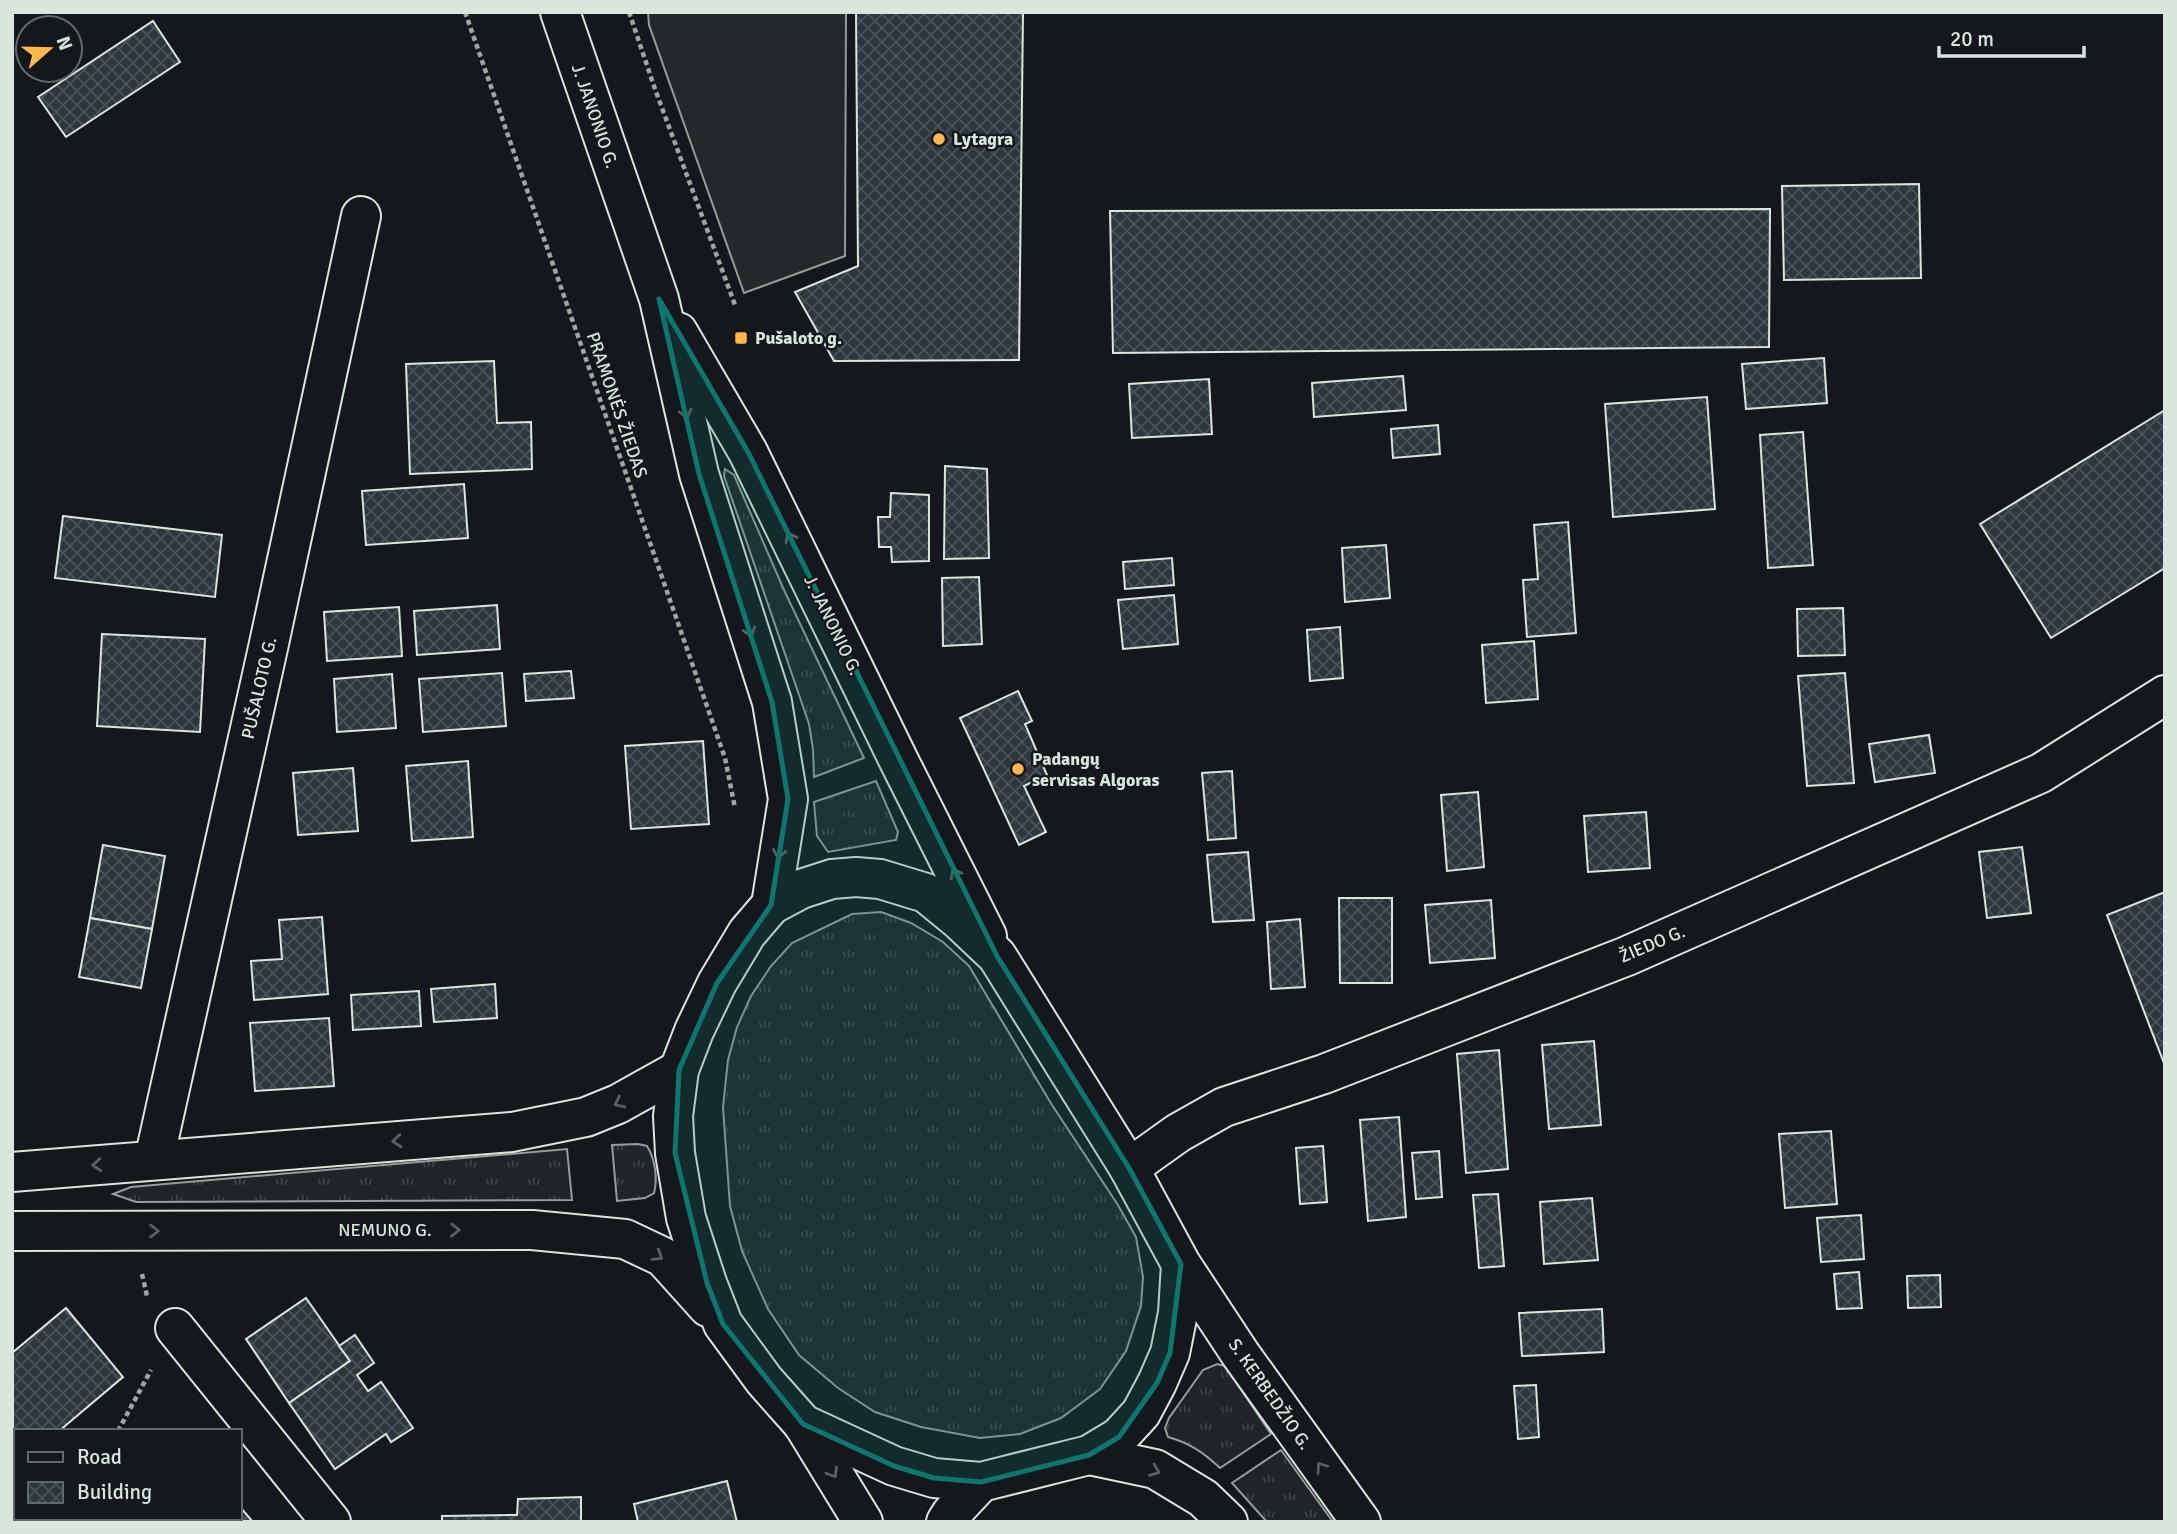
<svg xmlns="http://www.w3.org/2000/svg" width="2177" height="1534" viewBox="0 0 2177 1534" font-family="Signika,sans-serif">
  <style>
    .grass { fill: url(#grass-tufts); stroke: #939e99; stroke-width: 2 }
    .parking { fill: #24282b; stroke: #939e99; stroke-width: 2 }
    .building { fill: url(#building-cross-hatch); stroke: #d8e6dc; stroke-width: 2 }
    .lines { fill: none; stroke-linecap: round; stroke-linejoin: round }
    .minor-casing { stroke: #d8e6dc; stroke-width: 42 }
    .secondary-casing { stroke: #d8e6dc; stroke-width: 42 }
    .path { stroke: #9da8a2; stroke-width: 4.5; stroke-dasharray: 5 3.5; stroke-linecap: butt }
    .minor { stroke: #14181c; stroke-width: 38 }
    .secondary { stroke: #14181c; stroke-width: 38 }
    .oneway { stroke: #59605f }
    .marked { fill: #0f766e; fill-opacity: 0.2; stroke: #0f766e; stroke-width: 5; stroke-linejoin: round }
    .poi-dot { fill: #ffb74d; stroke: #14181c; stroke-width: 2.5 }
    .labels { text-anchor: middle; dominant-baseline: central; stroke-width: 5; stroke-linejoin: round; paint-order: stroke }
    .street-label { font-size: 18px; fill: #d8e6dc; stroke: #14181c }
    .poi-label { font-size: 18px; font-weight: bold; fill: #d8e6dc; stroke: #14181c; text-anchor: start }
  </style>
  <defs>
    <pattern id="grass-tufts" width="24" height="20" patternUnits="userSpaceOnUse" patternTransform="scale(1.75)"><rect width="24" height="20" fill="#202428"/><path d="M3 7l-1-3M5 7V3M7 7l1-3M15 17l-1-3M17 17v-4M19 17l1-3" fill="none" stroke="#404447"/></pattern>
    <pattern id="building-cross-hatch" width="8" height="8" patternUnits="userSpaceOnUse" patternTransform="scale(1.75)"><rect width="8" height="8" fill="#2c363c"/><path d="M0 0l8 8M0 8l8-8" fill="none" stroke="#4a5358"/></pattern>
  </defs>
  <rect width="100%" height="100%" fill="#14181c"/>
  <!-- grass -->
  <g class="grass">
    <path d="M 725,469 L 734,475 L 784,590 L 864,758 L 814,777 L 813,749 L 809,724 L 724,476 Z"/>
    <path d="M 876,781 L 898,832 L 896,840 L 828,852 L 817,836 L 814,802 Z"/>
    <path d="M 881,912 L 911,923 L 943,942 L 969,966 L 1052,1105 L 1118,1205 L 1136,1237 L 1143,1277 L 1141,1306 L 1126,1351 L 1100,1389 L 1061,1418 L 1020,1434 L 980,1438 L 921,1427 L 875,1412 L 838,1388 L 799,1355 L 768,1309 L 742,1251 L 730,1206 L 723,1107 L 728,1060 L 737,1027 L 751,996 L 771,966 L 792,943 L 852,914 Z"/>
    <path d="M 638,1144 L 647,1146 C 655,1159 658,1178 654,1193 L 645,1198 L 617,1201 L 612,1145 Z"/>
    <path d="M 567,1149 L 572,1200 L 136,1202 L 113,1194 L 131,1187 Z"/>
    <path d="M 1217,1364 L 1225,1366 L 1271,1434 L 1220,1468 C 1204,1453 1190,1443 1168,1437 L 1165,1428 L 1169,1418 L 1203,1370 Z"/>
    <path d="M 1281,1450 L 1333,1522 L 1267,1522 L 1232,1483 Z"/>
  </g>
  <!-- parking -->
  <path class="parking" d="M 648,12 L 846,12 L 845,256 L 744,293 L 649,25 Z"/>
  <!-- building -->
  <g class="building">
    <path d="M 856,12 L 1023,12 L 1019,360 L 834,361 L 795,292 L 858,266 Z"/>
    <path d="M 153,21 L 180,62 L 66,137 L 38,97 Z"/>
    <path d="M 1919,184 L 1921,278 L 1784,280 L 1782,186 Z"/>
    <path d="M 1770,209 L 1769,347 L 1113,353 L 1110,211 Z"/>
    <path d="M 1824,358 L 1827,403 L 1746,409 L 1742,364 Z"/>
    <path d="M 494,361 L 497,423 L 531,422 L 532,469 L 410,474 L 406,364 Z"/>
    <path d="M 1403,376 L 1406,410 L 1314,417 L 1312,383 Z"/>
    <path d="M 1209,379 L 1212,434 L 1132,438 L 1129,384 Z"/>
    <path d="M 1707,397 L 1715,509 L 1613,517 L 1605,404 Z"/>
    <path d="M 2165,410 L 2165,568 L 2051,638 L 1980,524 Z"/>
    <path d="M 1438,425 L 1440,454 L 1393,458 L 1391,429 Z"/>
    <path d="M 1803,432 L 1813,565 L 1768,568 L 1760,435 Z"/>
    <path d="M 945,466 L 987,469 L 989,558 L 944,559 Z"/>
    <path d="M 464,484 L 468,538 L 366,545 L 362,491 Z"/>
    <path d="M 891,493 L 929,495 L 929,561 L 892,562 L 891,547 L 879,547 L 878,517 L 890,517 Z"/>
    <path d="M 63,516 L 222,535 L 215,597 L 55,578 Z"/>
    <path d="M 1568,522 L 1576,633 L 1527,637 L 1523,580 L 1538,579 L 1534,525 Z"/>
    <path d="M 1386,545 L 1390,598 L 1345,602 L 1342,548 Z"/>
    <path d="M 1172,558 L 1174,585 L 1125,589 L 1123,562 Z"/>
    <path d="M 979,577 L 982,644 L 943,646 L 942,578 Z"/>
    <path d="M 1174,595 L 1178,644 L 1123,649 L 1118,600 Z"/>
    <path d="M 497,605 L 500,649 L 417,655 L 414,611 Z"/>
    <path d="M 399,607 L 402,656 L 327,661 L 324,612 Z"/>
    <path d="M 1843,608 L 1845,655 L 1798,656 L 1797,609 Z"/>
    <path d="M 1340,627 L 1343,678 L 1310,681 L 1307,630 Z"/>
    <path d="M 102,634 L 205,639 L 200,732 L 97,726 Z"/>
    <path d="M 1534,641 L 1538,699 L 1486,703 L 1482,645 Z"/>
    <path d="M 571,671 L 574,698 L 526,701 L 524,674 Z"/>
    <path d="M 502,673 L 506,726 L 423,732 L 419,679 Z"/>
    <path d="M 1845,673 L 1854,783 L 1807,786 L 1798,676 Z"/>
    <path d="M 392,674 L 396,728 L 337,732 L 334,679 Z"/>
    <path d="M 1018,691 L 1032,721 L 1025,724 L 1047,775 L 1024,786 L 1046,832 L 1019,845 L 960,718 Z"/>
    <path d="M 1929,735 L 1935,773 L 1875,782 L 1869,744 Z"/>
    <path d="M 703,741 L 709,824 L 631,829 L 625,746 Z"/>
    <path d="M 468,761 L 473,837 L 412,841 L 406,766 Z"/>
    <path d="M 353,768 L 358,831 L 298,835 L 293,773 Z"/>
    <path d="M 1232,771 L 1236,838 L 1208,840 L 1202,773 Z"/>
    <path d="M 1478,792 L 1484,867 L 1447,871 L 1441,795 Z"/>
    <path d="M 1646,812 L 1650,868 L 1588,872 L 1584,816 Z"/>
    <path d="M 103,845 L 165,856 L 152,929 L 90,918 Z"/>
    <path d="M 2022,847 L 2031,913 L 1987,918 L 1979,852 Z"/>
    <path d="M 1248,852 L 1254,920 L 1213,922 L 1207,855 Z"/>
    <path d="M 2165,892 L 2165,1066 L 2107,915 Z"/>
    <path d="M 1339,898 L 1392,898 L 1392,983 L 1340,983 Z"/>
    <path d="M 1491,900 L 1495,958 L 1430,963 L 1425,905 Z"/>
    <path d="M 322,917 L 328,994 L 254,1000 L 251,961 L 282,959 L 279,920 Z"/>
    <path d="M 90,918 L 152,929 L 141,988 L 79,977 Z"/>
    <path d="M 1300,919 L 1305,987 L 1271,989 L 1267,922 Z"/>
    <path d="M 495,984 L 497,1018 L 434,1022 L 431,989 Z"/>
    <path d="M 419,991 L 421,1026 L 353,1030 L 351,995 Z"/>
    <path d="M 329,1018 L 334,1086 L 255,1091 L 250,1023 Z"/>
    <path d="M 1594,1041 L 1601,1125 L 1549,1129 L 1542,1045 Z"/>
    <path d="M 1499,1050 L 1508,1169 L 1466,1173 L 1457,1054 Z"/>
    <path d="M 1399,1117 L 1406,1217 L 1368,1221 L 1360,1120 Z"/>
    <path d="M 1831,1131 L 1837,1204 L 1785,1208 L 1779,1134 Z"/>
    <path d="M 1323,1146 L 1327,1202 L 1300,1204 L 1296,1148 Z"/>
    <path d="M 1439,1151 L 1442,1197 L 1416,1199 L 1412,1153 Z"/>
    <path d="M 1498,1194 L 1504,1266 L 1479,1268 L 1473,1195 Z"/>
    <path d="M 1592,1198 L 1598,1260 L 1544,1264 L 1540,1202 Z"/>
    <path d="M 1861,1215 L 1864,1259 L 1821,1262 L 1817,1218 Z"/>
    <path d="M 1859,1272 L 1862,1308 L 1837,1309 L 1834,1274 Z"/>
    <path d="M 1940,1275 L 1941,1307 L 1908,1308 L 1907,1276 Z"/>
    <path d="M 306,1298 L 350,1361 L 289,1403 L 246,1339 Z"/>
    <path d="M 66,1308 L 123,1377 L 59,1431 L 16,1431 L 16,1444 L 12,1440 L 12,1353 Z"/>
    <path d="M 1602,1309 L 1604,1352 L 1522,1356 L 1519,1313 Z"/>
    <path d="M 355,1335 L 374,1363 L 357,1375 L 368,1391 L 381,1382 L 413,1428 L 391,1442 L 386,1434 L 335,1469 L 289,1403 L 350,1361 L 339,1346 Z"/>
    <path d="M 1536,1385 L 1539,1437 L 1518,1439 L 1514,1386 Z"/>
    <path d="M 727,1481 L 737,1522 L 638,1522 L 634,1504 Z"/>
    <path d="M 16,1486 L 16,1518 L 46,1518 L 41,1522 L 12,1522 L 12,1488 Z"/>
    <path d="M 581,1497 L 581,1522 L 442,1522 L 442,1516 L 517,1515 L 518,1499 Z"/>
    <path d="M 240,1507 L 253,1522 L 136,1521 L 140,1518 L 240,1518 Z"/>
  </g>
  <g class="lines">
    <!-- minor casing -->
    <g class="minor-casing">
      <g id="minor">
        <path d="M 154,1160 L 268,648 L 361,216"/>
        <path d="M 1129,1168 L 1178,1133 L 1224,1107 L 1324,1074 L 1627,956 L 2041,773 L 2165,695"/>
        <path d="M 175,1328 L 331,1522"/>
      </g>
    </g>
    <!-- secondary casing -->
    <g class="secondary-casing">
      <g id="secondary">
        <path d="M 560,12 L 659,299 L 699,474 L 772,702 L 788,799 L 771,905"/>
        <path d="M 678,332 L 748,452 L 899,761 L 987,936"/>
        <path d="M 12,1172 L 512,1132 L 586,1117 L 618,1104 L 679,1070"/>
        <path d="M 12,1231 L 532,1230 L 625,1239 L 663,1257 L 708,1307"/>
        <path d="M 1181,1264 L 1178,1313 L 1170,1353 L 1157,1383 L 1141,1413 L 1119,1437 L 1089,1455 L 981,1482 L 934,1478 L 894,1466 L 803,1424 L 764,1380 L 723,1324 L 707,1283 L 686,1218 L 675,1153 L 673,1116 L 679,1070 L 694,1031 L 717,983 L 747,933 L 771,905 L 801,889 L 832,879 L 856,877 L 880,879 L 926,893 L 959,920 L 997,956 L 1129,1168 L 1181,1264 L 1241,1355 L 1361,1522"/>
        <path d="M 803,1424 L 863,1522"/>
        <path d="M 1089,1455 L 1155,1469 L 1203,1498 L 1228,1522"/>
        <path d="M 946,1522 L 951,1514 L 981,1482"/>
      </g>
    </g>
    <!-- path -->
    <g class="path">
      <path d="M 465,12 L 725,758 L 735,808"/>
      <path d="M 629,12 L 655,89 L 735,305"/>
      <path d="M 142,1274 L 147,1296"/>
      <path d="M 118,1431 L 151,1370"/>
      <path d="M 65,1522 L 67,1518"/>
    </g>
    <!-- minor -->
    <use href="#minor" class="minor"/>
    <!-- secondary -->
    <use href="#secondary" class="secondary"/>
  </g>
  <!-- one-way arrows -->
  <defs><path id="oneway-chevron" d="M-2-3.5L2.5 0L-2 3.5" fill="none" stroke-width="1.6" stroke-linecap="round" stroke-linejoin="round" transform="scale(1.75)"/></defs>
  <g class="oneway">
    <use href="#oneway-chevron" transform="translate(686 414) rotate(77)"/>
    <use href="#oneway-chevron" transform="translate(790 537) rotate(-116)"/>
    <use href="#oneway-chevron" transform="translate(750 632) rotate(72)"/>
    <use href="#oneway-chevron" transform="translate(779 854) rotate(99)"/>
    <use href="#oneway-chevron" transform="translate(955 873) rotate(-117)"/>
    <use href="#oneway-chevron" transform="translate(619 1103) rotate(154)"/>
    <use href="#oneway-chevron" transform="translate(397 1141) rotate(175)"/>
    <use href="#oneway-chevron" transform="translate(97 1165) rotate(175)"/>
    <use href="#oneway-chevron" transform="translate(455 1230)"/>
    <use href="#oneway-chevron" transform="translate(154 1231)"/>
    <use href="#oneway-chevron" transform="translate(658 1256) rotate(32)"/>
    <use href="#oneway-chevron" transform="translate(1321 1467) rotate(-126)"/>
    <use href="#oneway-chevron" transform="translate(1155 1471) rotate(22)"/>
    <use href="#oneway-chevron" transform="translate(833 1473) rotate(58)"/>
  </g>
  <!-- marked area -->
  <path class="marked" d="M 659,299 L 748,452 L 997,956 L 1129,1168 L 1181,1264 L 1170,1353 L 1157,1383 L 1119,1437 L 1089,1455 L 981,1482 L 934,1478 L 894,1466 L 803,1424 L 723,1324 L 707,1283 L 675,1153 L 679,1070 L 717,983 L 771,905 L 788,799 L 772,702 L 699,474 Z"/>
  <!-- markers -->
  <g class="poi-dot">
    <circle cx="939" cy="139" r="7"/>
    <rect x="734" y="331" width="14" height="14" rx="3.5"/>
    <circle cx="1018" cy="769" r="7"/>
  </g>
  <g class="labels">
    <!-- street labels -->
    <g class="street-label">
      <text transform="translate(595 116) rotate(71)">J. JANONIO G.</text>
      <text transform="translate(617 405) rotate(71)">PRAMONĖS ŽIEDAS</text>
      <text transform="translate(833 625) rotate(64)">J. JANONIO G.</text>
      <text transform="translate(259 688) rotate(-77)">PUŠALOTO G.</text>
      <text transform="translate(1652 944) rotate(-23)">ŽIEDO G.</text>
      <text x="385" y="1230">NEMUNO G.</text>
      <text transform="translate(1270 1394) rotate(55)">S. KERBEDŽIO G.</text>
    </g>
    <!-- poi labels -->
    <g class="poi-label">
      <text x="953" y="139">Lytagra</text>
      <text x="755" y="338">Pušaloto g.</text>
      <text x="1032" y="759">Padangų<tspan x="1032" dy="21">servisas Algoras</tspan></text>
    </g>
  </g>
  <!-- border -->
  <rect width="2177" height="1534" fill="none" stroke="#d8e6dc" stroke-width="28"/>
  <!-- legend -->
  <rect x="14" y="1429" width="228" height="91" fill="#14181c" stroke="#626a69" stroke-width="2"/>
  <rect x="28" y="1452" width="35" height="10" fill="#14181c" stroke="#626a69" stroke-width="2"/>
  <text x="77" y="1464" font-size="21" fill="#d8e6dc">Road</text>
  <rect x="28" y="1482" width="35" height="21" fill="url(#building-cross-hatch)" stroke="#626a69" stroke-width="2"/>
  <text x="77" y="1499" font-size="21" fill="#d8e6dc">Building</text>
  <!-- north arrow -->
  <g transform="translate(49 49) rotate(70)"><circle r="33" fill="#14181c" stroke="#626a69" stroke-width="2"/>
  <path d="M0-5L12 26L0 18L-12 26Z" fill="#ffb74d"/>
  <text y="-10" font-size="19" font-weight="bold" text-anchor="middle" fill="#d8e6dc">N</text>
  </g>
  <!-- scale -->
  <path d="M1939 46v10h145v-10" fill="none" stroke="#d8e6dc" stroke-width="3.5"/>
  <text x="1950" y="46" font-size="21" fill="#d8e6dc" stroke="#14181c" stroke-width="5" paint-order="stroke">20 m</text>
</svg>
